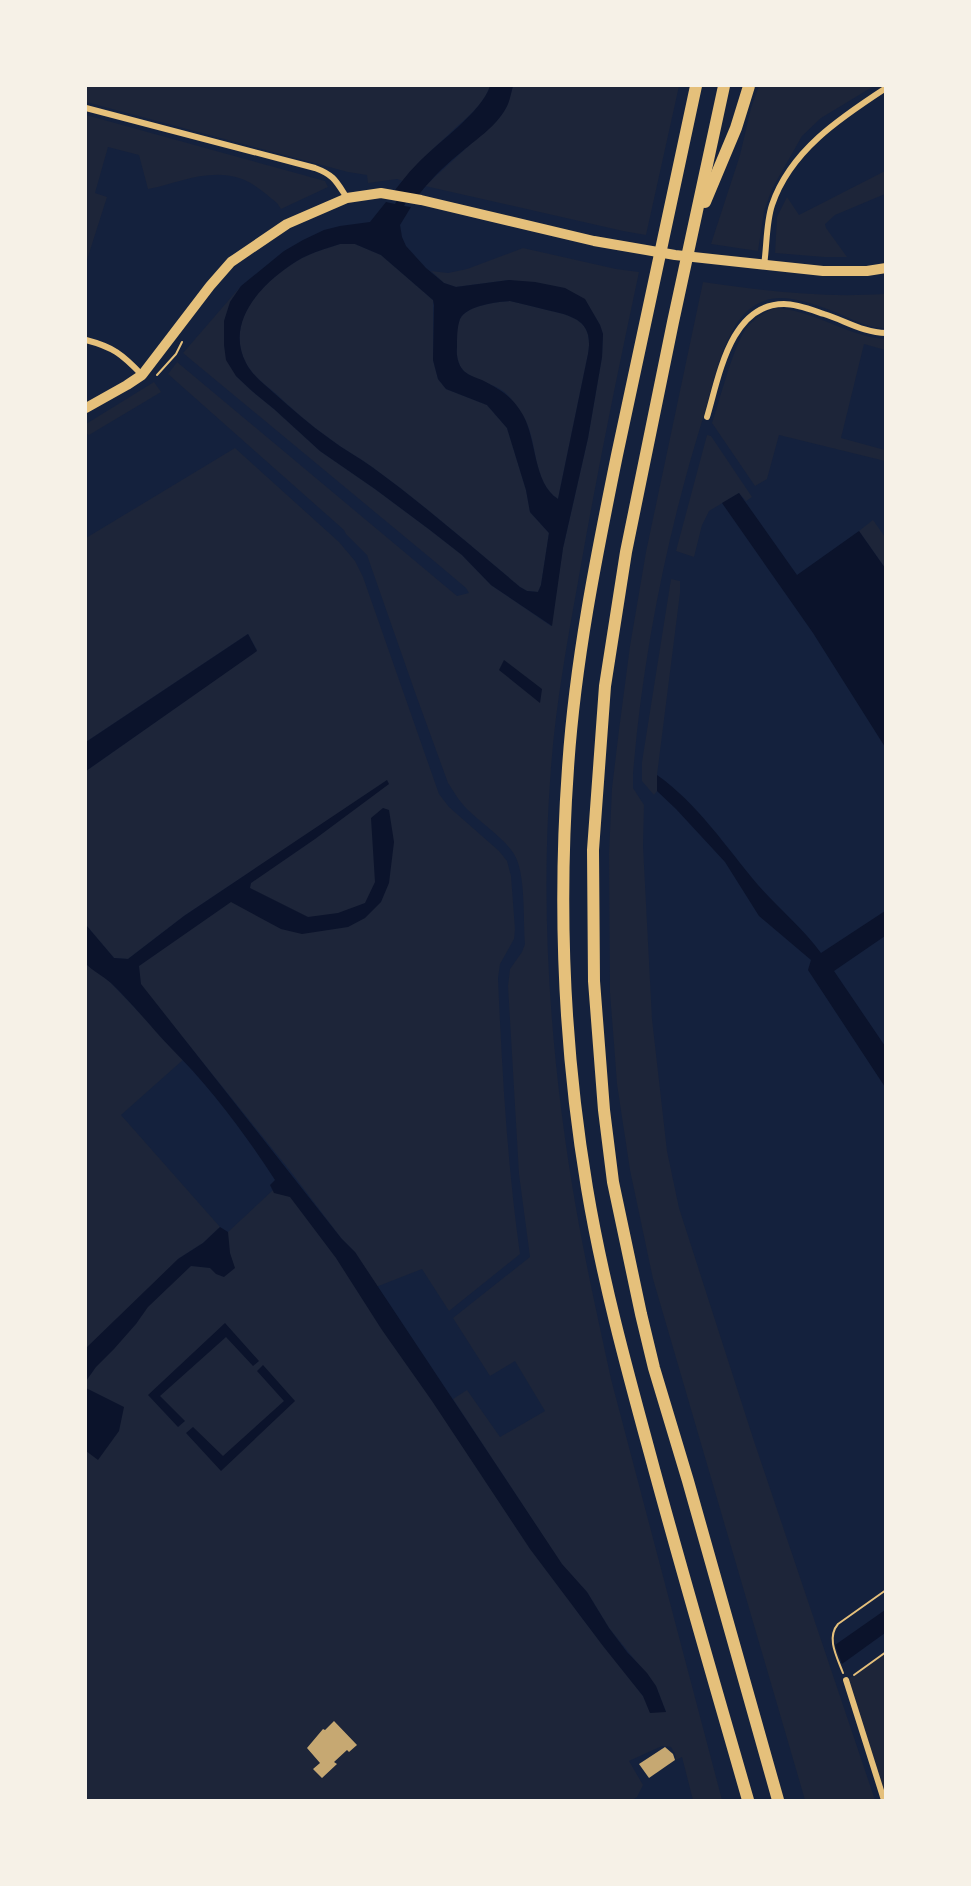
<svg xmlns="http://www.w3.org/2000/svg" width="971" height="1886" viewBox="0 0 971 1886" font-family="Karla,sans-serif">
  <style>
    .green { fill: #1d2539 }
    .water { fill: #0b132b; fill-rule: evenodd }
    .building { fill: #c6a872 }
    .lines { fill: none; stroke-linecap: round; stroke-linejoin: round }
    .path { stroke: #e5c07b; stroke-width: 2 }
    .minor { stroke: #e5c07b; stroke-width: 6 }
    .secondary { stroke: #e5c07b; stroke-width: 10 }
    .motorway { stroke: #e5c07b; stroke-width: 12 }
  </style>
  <rect width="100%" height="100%" fill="#14213d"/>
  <!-- green -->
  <g class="green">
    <path d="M 86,86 L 490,86 C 483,107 462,121 447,136 C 431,150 416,165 403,181 L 397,179 L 368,183 L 367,175 L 348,172 L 86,102 Z"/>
    <path d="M 513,86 L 679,86 L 646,235 L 623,231 L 425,186 L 499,118 L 506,108 Z"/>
    <path d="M 759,86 L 874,86 L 821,118 L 802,136 L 772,189 L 764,211 L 758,251 L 711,244 L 740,155 L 751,108 Z"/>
    <path d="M 86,115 L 325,181 L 328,187 L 281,209 L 277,203 C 267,195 255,184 242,179 C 210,167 179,183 148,189 L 139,155 L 108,147 L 95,193 L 107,197 L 86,263 Z"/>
    <path d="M 885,171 L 885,194 L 835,215 L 825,224 L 826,228 L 847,257 L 824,257 L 775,253 L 777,217 L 787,197 L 799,215 Z"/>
    <path d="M 340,244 L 355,244 L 381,255 L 433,300 L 433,360 L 438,379 L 446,389 L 487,405 L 507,428 L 526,490 L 530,512 L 549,533 L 541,585 L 538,592 L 527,591 L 520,587 C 471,546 423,504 372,467 C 358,457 343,449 330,439 C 310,425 292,409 274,392 C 264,384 252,375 246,363 C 223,318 267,278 302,258 C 314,252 327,248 340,244 Z"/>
    <path d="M 523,248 L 616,269 L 639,272 C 617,375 596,478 578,582 C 566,648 554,715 550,782 C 540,923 552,1070 576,1208 C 586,1266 599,1323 611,1379 L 722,1800 L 693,1800 L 682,1757 L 676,1760 L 675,1754 L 671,1747 L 662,1746 L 629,1761 L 643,1785 L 637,1797 L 632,1800 L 86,1800 L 86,964 L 109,981 L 184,1059 L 121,1115 L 220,1227 L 203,1243 L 178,1259 L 177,1273 L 228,1232 L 286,1178 L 579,1614 L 643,1696 L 650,1712 L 666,1712 L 656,1686 L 609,1628 L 587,1592 L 562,1565 L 453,1399 L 467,1390 L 500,1437 L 545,1411 L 515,1361 L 490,1376 L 453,1318 L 530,1257 L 519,1174 L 508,986 L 510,969 L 522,952 L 525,944 C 523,920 526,873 514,854 C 502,836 482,824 467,809 C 459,801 454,792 448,783 L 416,695 L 367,555 L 346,534 L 344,530 L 168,374 L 177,362 L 457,596 L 469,593 L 466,588 L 440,566 L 183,353 L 241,286 L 230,302 L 236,376 L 252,391 L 274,409 L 320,451 L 375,489 L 430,530 L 462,555 L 491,585 L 551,626 L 563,548 L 588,438 L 602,357 L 603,334 L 600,325 L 585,300 L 509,280 L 456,287 L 444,283 L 431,271 L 448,273 L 467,269 Z"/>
    <path d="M 703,282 C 765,291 821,298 884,294 L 886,296 L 885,328 C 866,329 847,316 830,310 C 811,303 783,293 764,301 C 750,306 741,316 734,328 C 718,355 712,389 703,418 C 667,534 643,653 633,774 L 633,788 L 644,805 L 643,846 L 652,1019 L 667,1151 L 679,1208 L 753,1438 L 875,1800 L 805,1800 L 653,1279 L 630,1170 L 617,1084 L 614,1044 L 610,993 L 609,854 L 612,788 L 619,730 L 630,646 L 646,552 Z"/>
    <path d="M 510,301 C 523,304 535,307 547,310 C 574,316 594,321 588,354 L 558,499 C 531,481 539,441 523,416 C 518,408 510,396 503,391 C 492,383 476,381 465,372 C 458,366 456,356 457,347 C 457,338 456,327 460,319 C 467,305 497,302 510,301 Z"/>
    <path d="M 775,308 C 815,310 848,337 885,339 L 885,350 L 864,344 L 841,438 L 885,450 L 885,461 L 779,435 L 767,479 L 755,486 L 712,423 C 720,400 734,342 748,326 C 756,317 765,312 775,308 Z"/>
    <path d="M 154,382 L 161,392 L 89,435 L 86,433 L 86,424 Z"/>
    <path d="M 707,435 L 711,436 L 752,497 L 746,501 L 739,493 L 709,511 L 702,525 L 694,557 L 676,551 Z"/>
    <path d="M 235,448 L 339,542 L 355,561 L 363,577 L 439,794 L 449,807 L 499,851 L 507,861 L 511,876 L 515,929 L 514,939 L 500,964 L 498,978 C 502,1070 507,1162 520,1254 L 449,1311 L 422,1269 L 376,1287 L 355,1252 L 341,1238 L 291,1172 L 130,972 L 249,888 L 250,883 L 387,781 L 184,916 L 128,959 L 114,958 L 86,925 L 86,771 L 257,650 L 248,634 L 86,742 L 86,538 Z"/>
    <path d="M 873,520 L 885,537 L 885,568 L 859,531 Z"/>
    <path d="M 671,579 L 680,581 L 680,593 L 657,775 L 657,791 L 654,795 L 642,781 L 642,762 Z"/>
    <path d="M 885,1653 L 885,1795 L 848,1679 Z"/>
  </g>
  <!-- water -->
  <g class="water">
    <path d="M 490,86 L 513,86 C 511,93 510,101 506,108 C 496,127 475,140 459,154 C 442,168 427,183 414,201 L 407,200 L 404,206 L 411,207 L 400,225 L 402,237 L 406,246 L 426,268 L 444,283 L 456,287 L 509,280 L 535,282 L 565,288 L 585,299 L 600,325 L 603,334 L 602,357 L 588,438 L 563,548 L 552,626 L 491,585 L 462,555 L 430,530 L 375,489 L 320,451 L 274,409 L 252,391 L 236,376 L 226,360 L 224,345 L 224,321 L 230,302 L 241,286 L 284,251 L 303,240 L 324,230 L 340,226 L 370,222 L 386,202 L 395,204 L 398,198 L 390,197 C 398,186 407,174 417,164 C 437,143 482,112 490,86 ZM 340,244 L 355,244 L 381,255 L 433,300 L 434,305 L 433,360 L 438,379 L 446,389 L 487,405 L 507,428 L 526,490 L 530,512 L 549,533 L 541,585 L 538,592 L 527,591 L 520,587 C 471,546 423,504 372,467 C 358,457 343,449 330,439 C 310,425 292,409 274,393 C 264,384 252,375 246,363 C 223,319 267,278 302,258 C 314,252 327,248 340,244 ZM 510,301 C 523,304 535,307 547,310 C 574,316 594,321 588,354 L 558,499 C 533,483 537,440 523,415 C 512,396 501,390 482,380 C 477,378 470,376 465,372 C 458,366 456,356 457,347 C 457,338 457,327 460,319 C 467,305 497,302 510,301 Z"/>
    <path d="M 739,493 L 797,575 L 859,531 L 885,568 L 885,747 L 813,633 L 722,503 Z"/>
    <path d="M 248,634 L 257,651 L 86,771 L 86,742 Z"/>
    <path d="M 504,660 L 542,689 L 540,703 L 499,670 Z"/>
    <path d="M 657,775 C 698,804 726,847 758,885 C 778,908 803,928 821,953 L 885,911 L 885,936 L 834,971 L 885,1046 L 885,1087 L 808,970 L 811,960 L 759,916 L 725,862 L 676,809 L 657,791 Z"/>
    <path d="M 387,780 L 389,784 L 315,839 L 251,883 L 250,888 L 308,917 L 338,913 L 365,903 L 375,882 L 371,818 L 383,808 L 389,810 L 394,842 L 389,883 L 381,902 L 365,918 L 348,927 L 302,934 L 281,929 L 231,902 L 139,966 L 141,984 L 341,1238 L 355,1252 L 562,1564 L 587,1592 L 609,1628 L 627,1652 L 647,1673 L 656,1686 L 666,1712 L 650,1713 L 643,1696 L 603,1646 L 530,1549 L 432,1401 L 382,1330 L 336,1258 L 290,1197 L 274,1193 L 270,1185 L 275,1180 C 244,1132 210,1087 170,1047 C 150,1026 132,1003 111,983 C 103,976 93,971 86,964 L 86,925 L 114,958 L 128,959 L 184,916 Z"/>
    <path d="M 220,1227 L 228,1232 L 230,1253 L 235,1268 L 224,1277 L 216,1274 L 210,1268 L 191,1266 L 148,1307 L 136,1324 L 114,1349 L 96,1367 L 86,1381 L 86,1348 L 178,1259 L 203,1243 Z"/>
    <path d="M 225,1323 L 259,1361 L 253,1366 L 226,1337 L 160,1396 L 185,1421 L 178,1427 L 148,1395 Z"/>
    <path d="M 263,1365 L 295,1401 L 221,1471 L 186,1433 L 193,1427 L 223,1456 L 284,1401 L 257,1371 Z"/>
    <path d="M 86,1388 L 124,1407 L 119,1431 L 98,1460 L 86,1451 Z"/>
    <path d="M 885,1610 L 885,1633 L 842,1664 L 835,1645 Z"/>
  </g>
  <!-- building -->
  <g class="building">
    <path d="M 334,1721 L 357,1745 L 349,1752 L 347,1750 L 334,1762 L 337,1764 L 322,1778 L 313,1769 L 320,1763 L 307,1748 L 323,1729 L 325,1730 Z"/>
    <path d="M 665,1747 L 673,1754 L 675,1760 L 649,1778 L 639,1764 Z"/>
  </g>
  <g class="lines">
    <!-- path -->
    <g class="path">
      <path d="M 157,375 L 176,354 L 182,342"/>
      <path d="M 843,1673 C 837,1657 826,1638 838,1624 L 886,1590"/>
      <path d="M 854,1675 L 886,1652"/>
    </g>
    <!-- minor -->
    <g class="minor">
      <path d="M 86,108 L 315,168 C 334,175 336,181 347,198"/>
      <path d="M 764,265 C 767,246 766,223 772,205 C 790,151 840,118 886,88"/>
      <path d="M 86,340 C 113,347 122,354 142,375"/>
      <path d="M 707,417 C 719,377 730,304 784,304 C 797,304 812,310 824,314 C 844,320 864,333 886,333"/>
      <path d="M 846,1680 L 884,1800"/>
    </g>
    <!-- secondary -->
    <path class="secondary" d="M 86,408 L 127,385 L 142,375 L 210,286 L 231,262 L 287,224 L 347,198 L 381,193 L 421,200 L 594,241 L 675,255 L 823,271 L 867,271 L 886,268"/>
    <!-- motorway -->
    <g class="motorway">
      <path d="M 696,86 C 670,209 643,332 617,455 C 596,558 575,662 568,768 C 558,907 564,1050 587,1188 C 602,1278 626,1366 650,1454 C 681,1569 715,1685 748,1800"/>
      <path d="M 724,86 L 673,322 L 626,552 L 605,686 L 593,850 L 594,981 L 604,1110 L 613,1182 L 641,1314 L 654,1368 L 688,1481 L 778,1800"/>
      <path d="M 705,202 L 736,128 L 749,86"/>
    </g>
  </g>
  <!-- border -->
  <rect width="971" height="1886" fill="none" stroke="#f6f1e7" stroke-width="174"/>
</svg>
